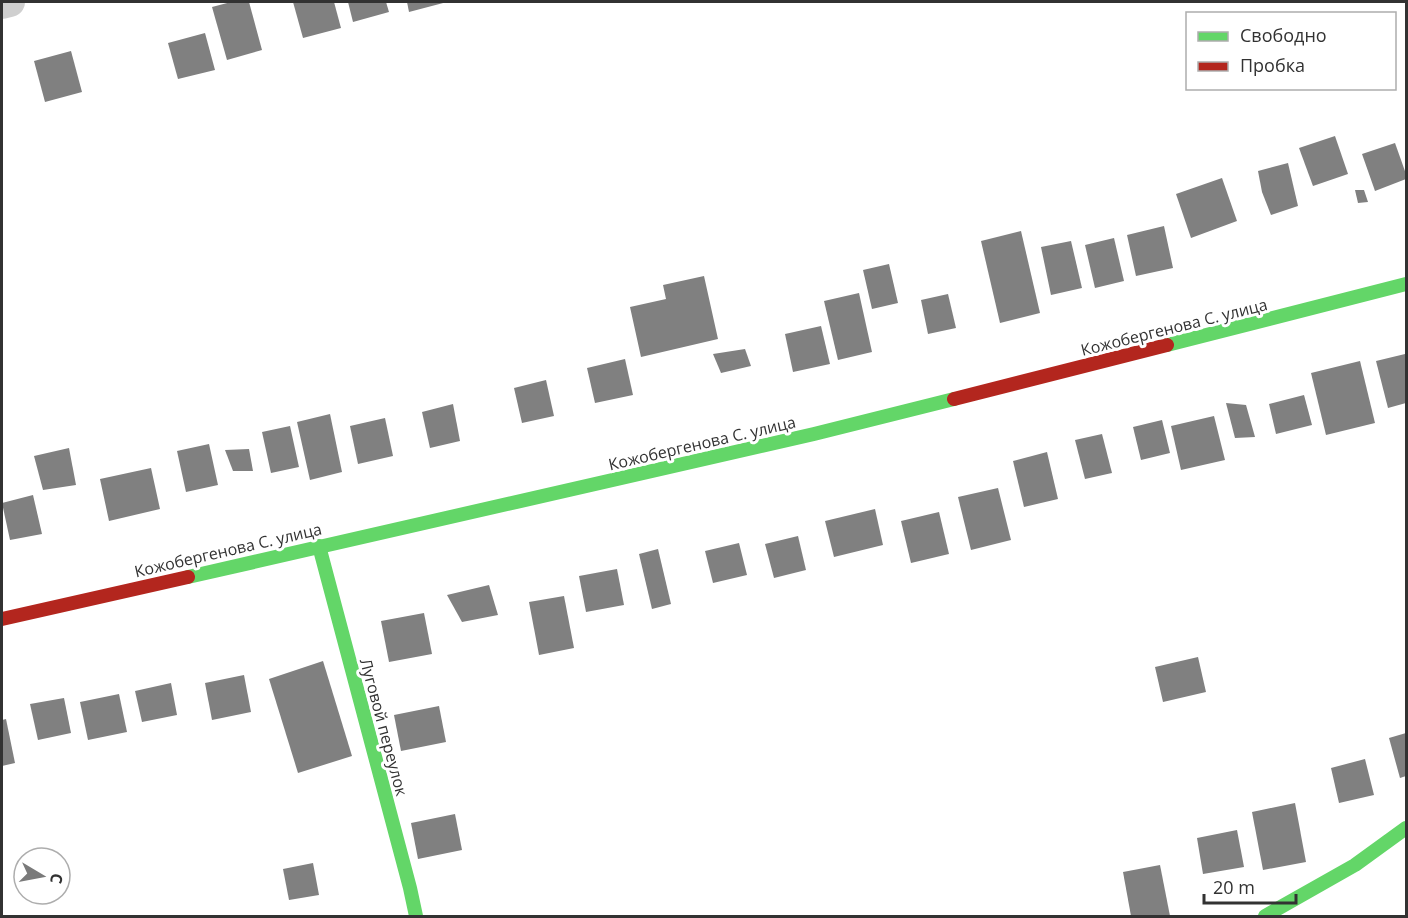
<svg xmlns="http://www.w3.org/2000/svg" width="1408" height="918" viewBox="0 0 1408 918" font-family="'Open Sans',sans-serif">
  <style>
    .building { fill: #808080 }
    .lines { fill: none; stroke-linecap: round; stroke-linejoin: round }
    .street { stroke: #cfcfcf; stroke-width: 30 }
    .fast { stroke: #63d668; stroke-width: 14 }
    .jam { stroke: #b3261e; stroke-width: 14 }
    .labels { text-anchor: middle; dominant-baseline: central; stroke-width: 6; stroke-linejoin: round; paint-order: stroke }
    .street-label { font-size: 16px; fill: #323232; stroke: #fff }
  </style>
  <rect width="100%" height="100%" fill="#fff"/>
  <!-- building -->
  <g class="building">
    <path d="M 231,2 L 249,2 L 262,50 L 227,60 L 212,7 Z"/>
    <path d="M 293,2 L 334,2 L 341,28 L 303,38 Z"/>
    <path d="M 348,2 L 386,2 L 389,12 L 353,22 Z"/>
    <path d="M 407,2 L 447,2 L 409,12 Z"/>
    <path d="M 205,33 L 215,70 L 178,79 L 168,43 Z"/>
    <path d="M 71,51 L 82,92 L 45,102 L 34,61 Z"/>
    <path d="M 1335,136 L 1348,174 L 1313,186 L 1299,148 Z"/>
    <path d="M 1395,143 L 1406,174 L 1406,179 L 1375,191 L 1362,154 Z"/>
    <path d="M 1288,163 L 1298,206 L 1271,215 L 1262,192 L 1258,171 Z"/>
    <path d="M 1222,178 L 1237,221 L 1191,238 L 1176,194 Z"/>
    <path d="M 1355,190 L 1364,190 L 1368,202 L 1358,203 Z"/>
    <path d="M 1164,226 L 1173,268 L 1136,276 L 1127,235 Z"/>
    <path d="M 1021,231 L 1040,313 L 1000,323 L 981,241 Z"/>
    <path d="M 1114,238 L 1124,281 L 1095,288 L 1085,245 Z"/>
    <path d="M 1071,241 L 1082,288 L 1051,295 L 1041,247 Z"/>
    <path d="M 889,264 L 898,303 L 872,309 L 863,270 Z"/>
    <path d="M 704,276 L 718,339 L 641,357 L 630,307 L 666,299 L 663,285 Z"/>
    <path d="M 859,293 L 872,352 L 838,360 L 824,301 Z"/>
    <path d="M 948,294 L 956,328 L 928,334 L 921,300 Z"/>
    <path d="M 821,326 L 830,364 L 793,372 L 785,334 Z"/>
    <path d="M 745,349 L 751,366 L 721,373 L 713,354 Z"/>
    <path d="M 1405,354 L 1406,360 L 1406,403 L 1388,408 L 1376,361 Z"/>
    <path d="M 625,359 L 633,395 L 595,403 L 587,368 Z"/>
    <path d="M 1360,361 L 1375,423 L 1326,435 L 1311,373 Z"/>
    <path d="M 546,380 L 554,416 L 522,423 L 514,388 Z"/>
    <path d="M 1304,395 L 1312,425 L 1276,434 L 1269,404 Z"/>
    <path d="M 1226,403 L 1246,405 L 1255,437 L 1235,438 Z"/>
    <path d="M 453,404 L 460,441 L 430,448 L 422,412 Z"/>
    <path d="M 330,414 L 342,472 L 310,480 L 297,422 Z"/>
    <path d="M 1214,416 L 1225,460 L 1181,470 L 1171,426 Z"/>
    <path d="M 385,418 L 393,456 L 358,464 L 350,426 Z"/>
    <path d="M 1162,420 L 1170,453 L 1141,460 L 1133,427 Z"/>
    <path d="M 290,426 L 299,467 L 271,473 L 262,432 Z"/>
    <path d="M 1102,434 L 1112,473 L 1085,479 L 1075,440 Z"/>
    <path d="M 209,444 L 218,485 L 186,492 L 177,451 Z"/>
    <path d="M 69,448 L 76,485 L 43,490 L 34,456 Z"/>
    <path d="M 249,449 L 253,471 L 233,471 L 225,450 Z"/>
    <path d="M 1047,452 L 1058,499 L 1024,507 L 1013,461 Z"/>
    <path d="M 151,468 L 160,509 L 109,521 L 100,479 Z"/>
    <path d="M 998,488 L 1011,540 L 971,550 L 958,497 Z"/>
    <path d="M 33,495 L 42,534 L 10,540 L 2,503 Z"/>
    <path d="M 875,509 L 883,545 L 834,557 L 825,521 Z"/>
    <path d="M 939,512 L 949,554 L 911,563 L 901,521 Z"/>
    <path d="M 798,536 L 806,570 L 774,578 L 765,544 Z"/>
    <path d="M 739,543 L 747,575 L 713,583 L 705,551 Z"/>
    <path d="M 658,549 L 671,604 L 652,609 L 639,554 Z"/>
    <path d="M 617,569 L 624,605 L 586,612 L 579,576 Z"/>
    <path d="M 489,585 L 498,615 L 462,622 L 447,595 Z"/>
    <path d="M 564,596 L 574,648 L 539,655 L 529,602 Z"/>
    <path d="M 424,613 L 432,654 L 389,662 L 381,621 Z"/>
    <path d="M 1198,657 L 1206,692 L 1163,702 L 1155,667 Z"/>
    <path d="M 323,661 L 352,756 L 298,773 L 269,679 Z"/>
    <path d="M 244,675 L 251,712 L 212,720 L 205,683 Z"/>
    <path d="M 171,683 L 177,715 L 142,722 L 135,691 Z"/>
    <path d="M 119,694 L 127,732 L 88,740 L 80,702 Z"/>
    <path d="M 64,698 L 71,733 L 38,740 L 30,704 Z"/>
    <path d="M 439,706 L 446,742 L 401,751 L 394,715 Z"/>
    <path d="M 6,719 L 15,763 L 2,766 L 2,720 Z"/>
    <path d="M 1406,733 L 1406,776 L 1400,778 L 1389,738 Z"/>
    <path d="M 1365,759 L 1374,795 L 1339,803 L 1331,768 Z"/>
    <path d="M 1295,803 L 1306,862 L 1263,870 L 1252,812 Z"/>
    <path d="M 455,814 L 462,850 L 418,859 L 411,823 Z"/>
    <path d="M 1237,830 L 1244,867 L 1203,874 L 1197,838 Z"/>
    <path d="M 313,863 L 319,895 L 289,900 L 283,869 Z"/>
    <path d="M 1160,865 L 1170,916 L 1131,916 L 1123,872 Z"/>
  </g>
  <g class="lines">
    <!-- street -->
    <path class="street" d="M 2,4 L 10,2"/>
    <!-- fast -->
    <g class="fast">
      <path d="M 1167,345 L 1406,284"/>
      <path d="M 319,546 L 410,888 L 416,916"/>
      <path d="M 188,577 L 814,434 L 954,399"/>
      <path d="M 1265,916 L 1355,865 L 1406,828"/>
    </g>
    <!-- jam -->
    <g class="jam">
      <path d="M 954,399 L 1167,345"/>
      <path d="M 2,619 L 188,577"/>
    </g>
  </g>
  <g class="labels">
    <!-- street labels -->
    <g class="street-label">
      <text transform="translate(1174 327) rotate(-14)">Кожобергенова С. улица</text>
      <text transform="translate(702 443) rotate(-13)">Кожобергенова С. улица</text>
      <text transform="translate(228 550) rotate(-13)">Кожобергенова С. улица</text>
      <text transform="translate(384 727) rotate(75)">Луговой переулок</text>
    </g>
  </g>
  <!-- border -->
  <rect width="1408" height="918" fill="none" stroke="#323232" stroke-width="6"/>
  <!-- legend -->
  <rect x="1186" y="12" width="210" height="78" fill="#ffffff" stroke="#adadad" stroke-width="1.5"/>
  <rect x="1198" y="32" width="30" height="9" fill="#63d668" stroke="#adadad" stroke-width="1.5"/>
  <text x="1240" y="42" font-size="18" fill="#323232">Свободно</text>
  <rect x="1198" y="62" width="30" height="9" fill="#b3261e" stroke="#adadad" stroke-width="1.5"/>
  <text x="1240" y="72" font-size="18" fill="#323232">Пробка</text>
  <!-- north arrow -->
  <g transform="translate(42 876) rotate(100)"><circle r="28" fill="#ffffff" stroke="#adadad" stroke-width="1.5"/>
  <path d="M0-4.5L10 22L0 15L-10 22Z" fill="#7a7a7a"/>
  <text y="-9" font-size="16" font-weight="bold" text-anchor="middle" fill="#323232">С</text>
  </g>
  <!-- scale -->
  <path d="M1204 894v9h92v-9" fill="none" stroke="#323232" stroke-width="3"/>
  <text x="1213" y="894" font-size="18" fill="#323232" stroke="#ffffff" stroke-width="4.5" paint-order="stroke">20 m</text>
</svg>
